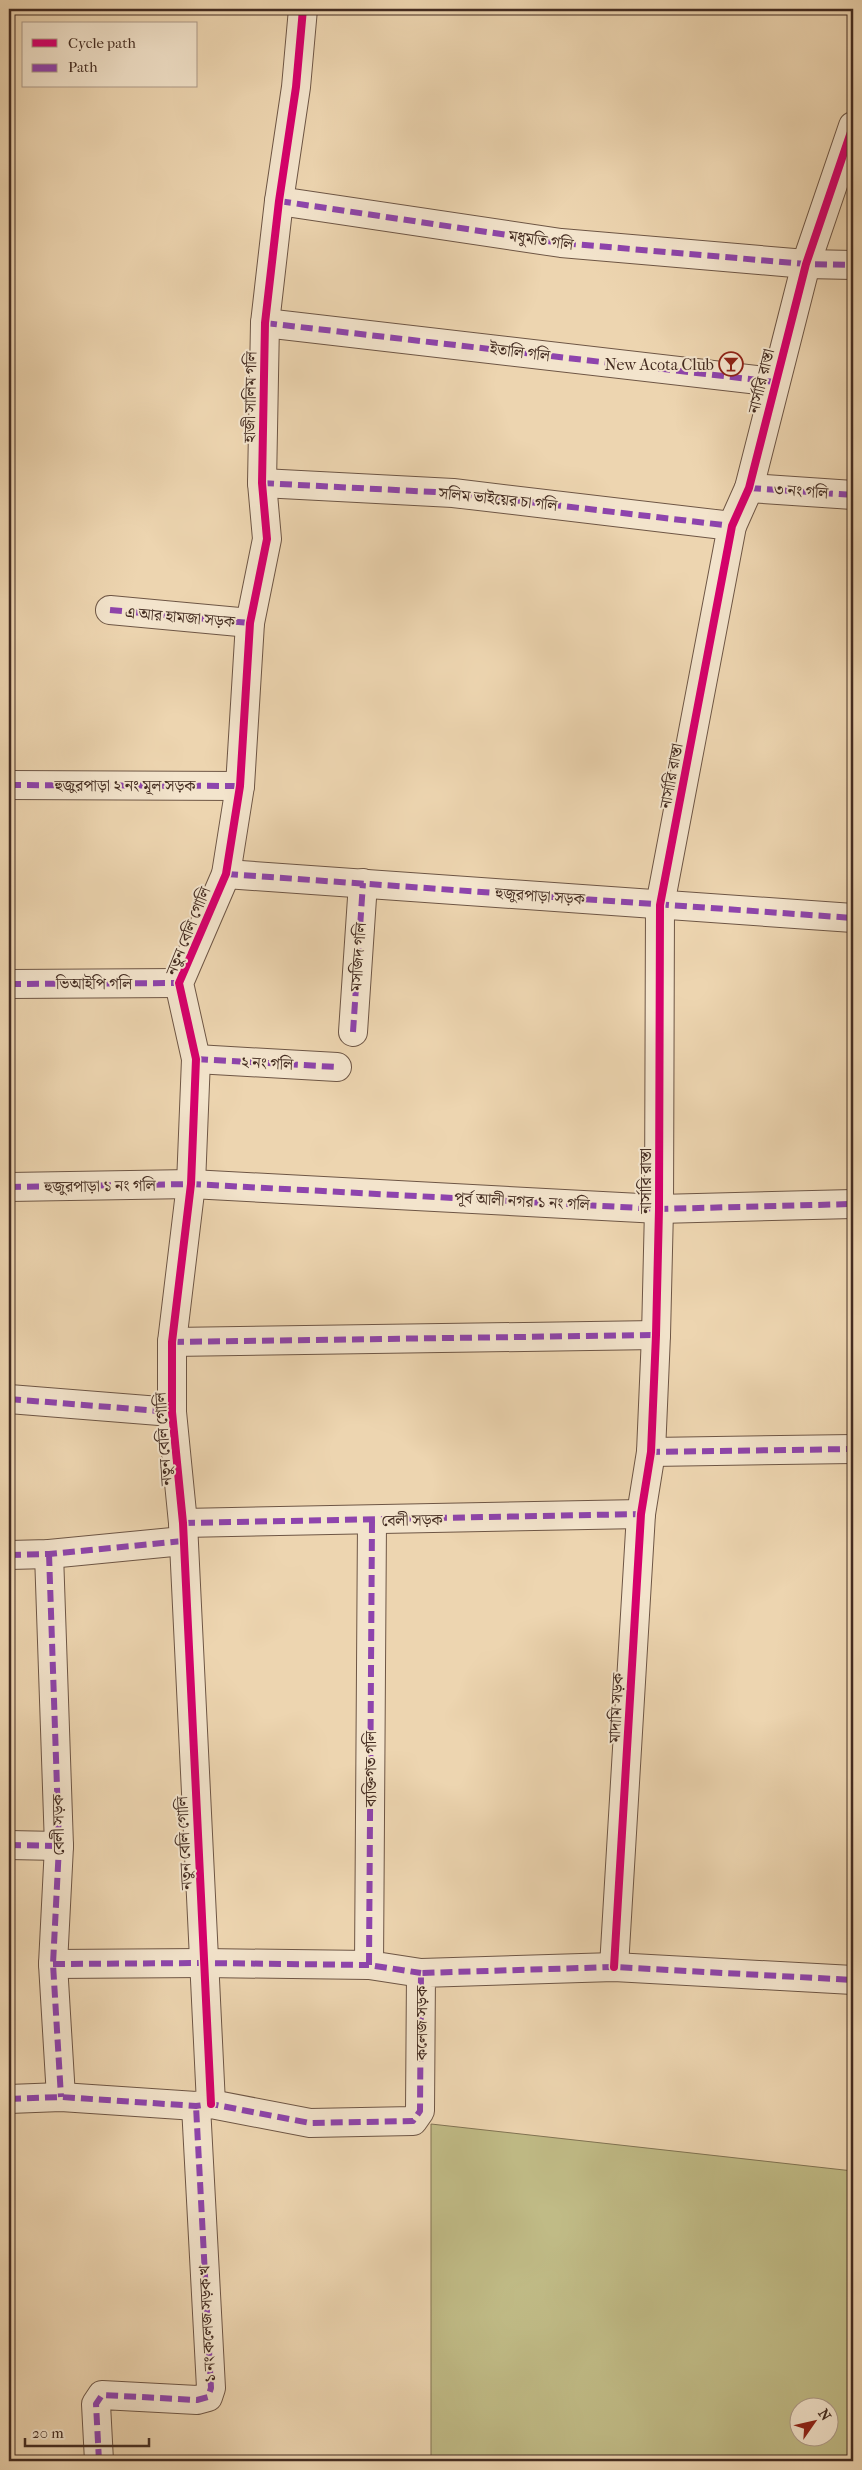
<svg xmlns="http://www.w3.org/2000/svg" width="862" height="2470" viewBox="0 0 862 2470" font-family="'IM FELL French Canon','Noto Serif Bengali',serif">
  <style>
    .green { fill: #c0bb86; stroke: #827454; fill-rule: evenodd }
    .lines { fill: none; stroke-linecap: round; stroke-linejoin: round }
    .minor-casing { stroke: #6e5645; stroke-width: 30 }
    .minor { stroke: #f3e4cc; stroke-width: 28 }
    .quiet { stroke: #8e44ad; stroke-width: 6; stroke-dasharray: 12 6; stroke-linecap: butt }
    .cycleway-casing { stroke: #f3e4cc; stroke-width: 11 }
    .cycleway { stroke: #d6006c; stroke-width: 8 }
    .labels { text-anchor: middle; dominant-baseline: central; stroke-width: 4; stroke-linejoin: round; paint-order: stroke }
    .street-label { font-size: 16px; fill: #442c21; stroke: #f3e4cc }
    .poi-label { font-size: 16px; fill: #442c21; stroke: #f3e4cc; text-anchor: end }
  </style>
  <rect width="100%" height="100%" fill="#edd5b0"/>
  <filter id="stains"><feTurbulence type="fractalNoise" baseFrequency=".004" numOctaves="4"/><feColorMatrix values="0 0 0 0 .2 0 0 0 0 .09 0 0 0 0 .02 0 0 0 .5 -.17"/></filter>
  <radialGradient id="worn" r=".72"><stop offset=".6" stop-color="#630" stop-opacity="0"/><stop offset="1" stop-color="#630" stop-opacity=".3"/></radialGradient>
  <!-- green -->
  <path class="green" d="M 431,2124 L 853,2171 L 853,2461 L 431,2461 ZM 800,2408 L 830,2408 L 830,2438 L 800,2438 Z"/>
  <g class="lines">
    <!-- minor casing -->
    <g class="minor-casing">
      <g id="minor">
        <path d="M 279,201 L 561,243 L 806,264 L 853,265"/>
        <path d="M 265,323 L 775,382"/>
        <path d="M 262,483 L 453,493 L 732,526"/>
        <path d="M 749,488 L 853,495"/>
        <path d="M 110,610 L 250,623"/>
        <path d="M 9,785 L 240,786"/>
        <path d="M 226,874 L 853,918"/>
        <path d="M 9,984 L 179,983"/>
        <path d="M 353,1032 L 363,883"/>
        <path d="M 196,1059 L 337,1067"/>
        <path d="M 9,1187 L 191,1184 L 659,1209 L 853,1204"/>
        <path d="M 172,1342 L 656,1335"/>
        <path d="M 9,1399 L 172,1412"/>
        <path d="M 651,1452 L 853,1449"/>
        <path d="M 372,1521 L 369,1965 L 421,1973"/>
        <path d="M 183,1523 L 641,1514"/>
        <path d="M 49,1554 L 59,1846 L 53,1964 L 61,2097"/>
        <path d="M 9,1555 L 49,1554 L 183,1541"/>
        <path d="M 9,1845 L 59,1846"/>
        <path d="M 53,1964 L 204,1963 L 369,1965"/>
        <path d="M 614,1967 L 641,1514 L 651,1452 L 656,1335 L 659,1209 L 660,905 L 732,526 L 749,488 L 806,264 L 853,126"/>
        <path d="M 9,2099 L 61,2097 L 196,2106 L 211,2104 L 310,2123 L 413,2121 L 420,2111 L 421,1973 L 614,1967 L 853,1980"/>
        <path d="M 211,2104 L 183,1523 L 172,1412 L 172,1342 L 191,1184 L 196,1059 L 179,983 L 226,874 L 240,786 L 250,623 L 267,539 L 262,483 L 265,323 L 279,201 L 296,87 L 303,9"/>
        <path d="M 99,2461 L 96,2404 L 102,2395 L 197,2400 L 208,2397 L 211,2388 L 196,2106"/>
      </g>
    </g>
    <!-- minor -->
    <use href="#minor" class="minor"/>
    <!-- quiet -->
    <g class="quiet">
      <path d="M 279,201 L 561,243 L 806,264 L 853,265"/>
      <path d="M 265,323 L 775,382"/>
      <path d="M 262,483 L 453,493 L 732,526"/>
      <path d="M 749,488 L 853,495"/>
      <path d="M 110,610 L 250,623"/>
      <path d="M 9,785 L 240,786"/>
      <path d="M 226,874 L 853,918"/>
      <path d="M 9,984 L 179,983"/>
      <path d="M 353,1032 L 363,883"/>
      <path d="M 196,1059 L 337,1067"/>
      <path d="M 9,1187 L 191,1184 L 659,1209 L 853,1204"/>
      <path d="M 172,1342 L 656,1335"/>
      <path d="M 9,1399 L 172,1412"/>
      <path d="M 651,1455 L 651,1452 L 853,1449"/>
      <path d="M 372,1521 L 369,1965 L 421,1973"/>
      <path d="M 183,1523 L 641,1514"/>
      <path d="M 49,1554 L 59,1846 L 53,1964 L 61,2097"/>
      <path d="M 9,1555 L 49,1554 L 183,1541"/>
      <path d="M 9,1845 L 59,1846"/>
      <path d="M 53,1964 L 204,1963 L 369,1965"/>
      <path d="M 9,2099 L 61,2097 L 196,2106 L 211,2104 L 310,2123 L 413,2121 L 420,2111 L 421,1973 L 614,1967 L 853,1980"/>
      <path d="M 99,2461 L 96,2404 L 102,2395 L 197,2400 L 208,2397 L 211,2388 L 196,2106"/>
    </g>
    <!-- cycleway casing -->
    <g class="cycleway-casing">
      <g id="cycleway">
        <path d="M 614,1967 L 641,1514 L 651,1452 L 656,1335 L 659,1209 L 660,905 L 732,526 L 749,488 L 806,264 L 853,126"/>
        <path d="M 211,2104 L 183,1523 L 172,1412 L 172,1342 L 191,1184 L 196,1059 L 179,983 L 226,874 L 240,786 L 250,623 L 267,539 L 262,483 L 265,323 L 279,201 L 296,87 L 303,9"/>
      </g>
    </g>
    <!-- cycleway -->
    <use href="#cycleway" class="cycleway"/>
  </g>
  <!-- icons -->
  <defs>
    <g id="bar-ring" transform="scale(1.25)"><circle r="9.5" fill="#f3e4cc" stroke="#8f2418" stroke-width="1.5"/><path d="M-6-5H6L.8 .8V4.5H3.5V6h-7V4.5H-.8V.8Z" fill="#8f2418"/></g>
  </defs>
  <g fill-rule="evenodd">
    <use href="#bar-ring" x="731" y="364"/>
  </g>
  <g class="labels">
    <!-- street labels -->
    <g class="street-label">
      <text transform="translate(541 240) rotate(8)">মধুমতি গলি</text>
      <text transform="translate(520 352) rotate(7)">ইতালি গলি</text>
      <text transform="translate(761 381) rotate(-76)">নার্সারি রাস্তা</text>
      <text transform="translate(250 397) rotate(-89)">হাজী সালিম গলি</text>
      <text transform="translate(801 491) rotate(4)">৩ নং গলি</text>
      <text transform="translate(498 499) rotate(6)">সলিম ভাইয়ের চা গলি</text>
      <text transform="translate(180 617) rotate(5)">এ আর হামজা সড়ক</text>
      <text transform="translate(671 776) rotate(-79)">নার্সারি রাস্তা</text>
      <text x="125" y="785">হুজুরপাড়া ২ নং মূল সড়ক</text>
      <text transform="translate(540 896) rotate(4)">হুজুরপাড়া সড়ক</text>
      <text transform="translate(188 931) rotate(-68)">নতুন বেলি গোলি</text>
      <text transform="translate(358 957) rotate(-86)">মসজিদ গলি</text>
      <text x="94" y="983">ভিআইপি গলি</text>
      <text transform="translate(267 1063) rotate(3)">২ নং গলি</text>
      <text transform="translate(645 1181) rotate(-90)">নার্সারি রাস্তা</text>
      <text transform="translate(100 1186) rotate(-1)">হুজুরপাড়া ১ নং গলি</text>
      <text transform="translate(522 1201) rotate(3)">পূর্ব আলী নগর ১ নং গলি</text>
      <text transform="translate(163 1439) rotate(-94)">নতুন বেলি গোলি</text>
      <text transform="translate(412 1520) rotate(-1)">বেলী সড়ক</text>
      <text transform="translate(616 1708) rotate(-87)">মাদামি সড়ক</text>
      <text transform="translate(370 1769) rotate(-90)">ব্যক্তিগত গলি</text>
      <text transform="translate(58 1825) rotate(-91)">বেলী সড়ক</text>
      <text transform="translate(184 1843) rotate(-93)">নতুন বেলি গোলি</text>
      <text transform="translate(421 2023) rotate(-90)">কলেজ সড়ক</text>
      <text transform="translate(207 2324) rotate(-93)">১ নং কলেজ সড়ক খ</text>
    </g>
    <!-- poi labels -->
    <g class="poi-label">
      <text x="714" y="364">New Acota Club</text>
    </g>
  </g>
  <!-- margin -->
  <rect width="862" height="2470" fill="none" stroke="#edd5b0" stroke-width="30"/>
  <rect x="10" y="10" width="842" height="2450" fill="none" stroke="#442c21" stroke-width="2.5"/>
  <rect x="15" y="15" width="832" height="2440" fill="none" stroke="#442c21"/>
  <!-- legend -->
  <rect x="22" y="22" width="175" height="65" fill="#f3e4cc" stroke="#ad9a88"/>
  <rect x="32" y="39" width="25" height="8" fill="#d6006c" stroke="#ad9a88"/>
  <text x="68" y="48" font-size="15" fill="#442c21">Cycle path</text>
  <rect x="32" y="64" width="25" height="8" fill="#8e44ad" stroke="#ad9a88"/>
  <text x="68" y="72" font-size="15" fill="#442c21">Path</text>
  <!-- north arrow -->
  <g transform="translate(814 2422) rotate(56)"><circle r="24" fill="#f3e4cc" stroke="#ad9a88"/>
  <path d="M0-4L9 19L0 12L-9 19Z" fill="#8f2418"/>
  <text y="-8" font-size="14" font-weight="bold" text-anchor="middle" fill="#442c21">N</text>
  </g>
  <!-- scale -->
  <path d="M25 2438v8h124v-8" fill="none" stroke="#442c21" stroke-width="2.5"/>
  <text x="32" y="2438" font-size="15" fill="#442c21" stroke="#f3e4cc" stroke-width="4" paint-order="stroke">20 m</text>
  <rect width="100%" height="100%" filter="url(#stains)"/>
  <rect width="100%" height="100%" fill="url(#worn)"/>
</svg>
